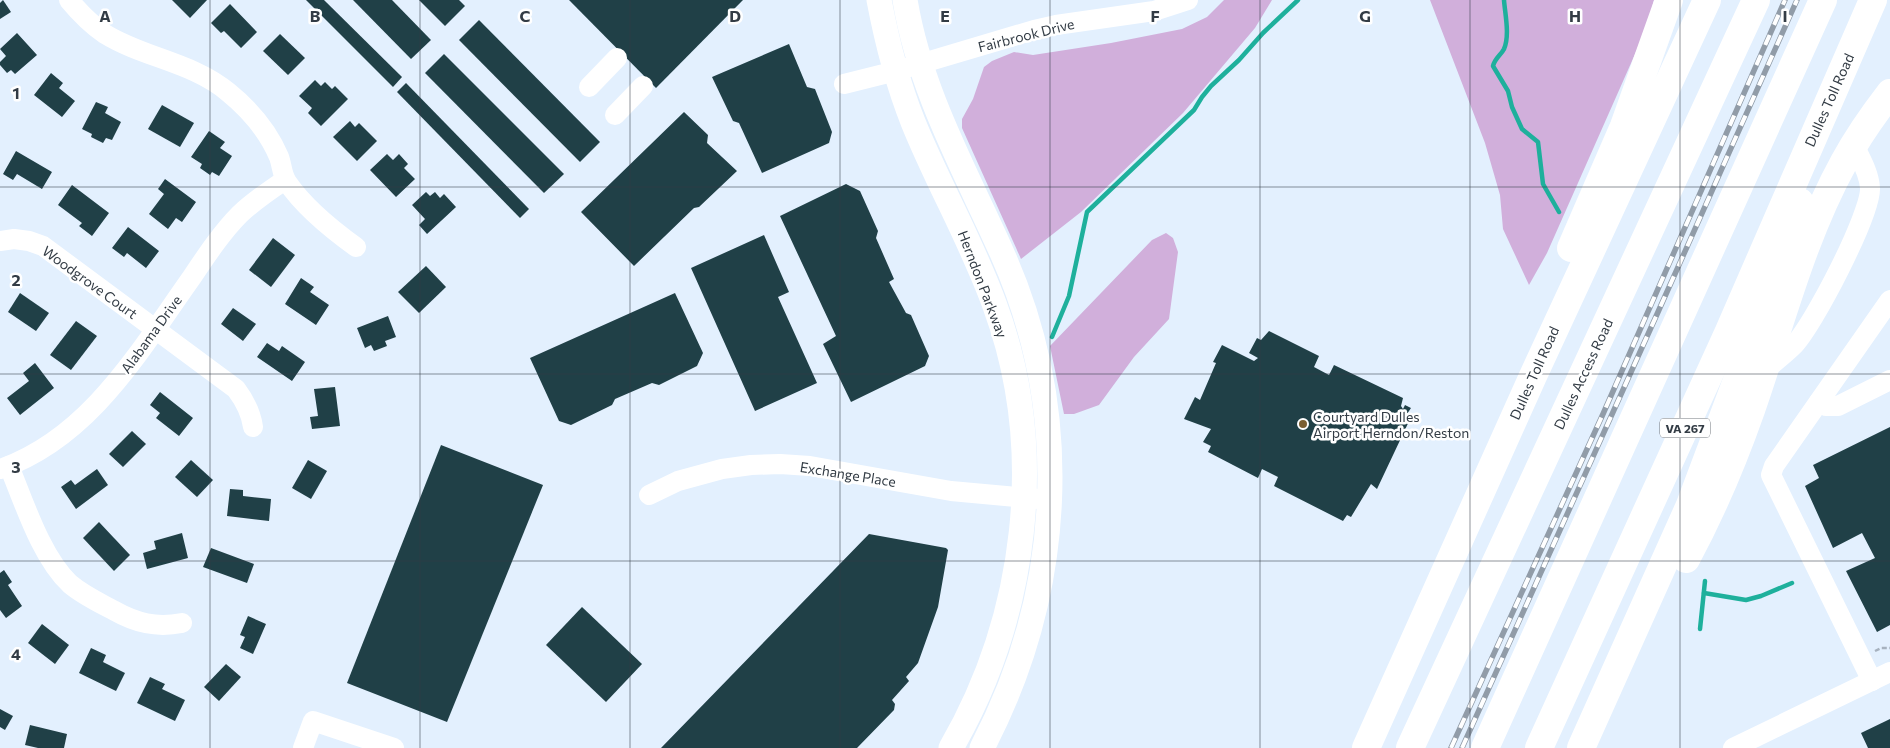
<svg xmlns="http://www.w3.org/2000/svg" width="1890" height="748" viewBox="0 0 1890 748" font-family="Commissioner,sans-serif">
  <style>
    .green { fill: #d1afdb }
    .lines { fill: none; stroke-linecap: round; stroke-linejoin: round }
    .stream { stroke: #1eb09c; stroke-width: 4.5 }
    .building { fill: #204047 }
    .path { stroke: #a7b2bf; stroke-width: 2.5; stroke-dasharray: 5 2.5; stroke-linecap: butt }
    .minor { stroke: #fff; stroke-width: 20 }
    .major { stroke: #fff; stroke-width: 25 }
    .highway { stroke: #fff; stroke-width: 28 }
    .rail-casing { stroke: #919ca8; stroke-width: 5.5 }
    .rail { stroke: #fff; stroke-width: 4; stroke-dasharray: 11; stroke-linecap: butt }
    .grid { fill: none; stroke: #333c45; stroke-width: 1; stroke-opacity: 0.55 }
    .poi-dot { fill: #7a5e31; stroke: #fff; stroke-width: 2 }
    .labels { text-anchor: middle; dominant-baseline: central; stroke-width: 5; stroke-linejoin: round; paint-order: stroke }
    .shield { fill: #fff; stroke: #70767d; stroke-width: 1 }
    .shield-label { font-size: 12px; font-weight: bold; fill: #333c45 }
    .street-label { font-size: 14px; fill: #333c45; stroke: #fff }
    .poi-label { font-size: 14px; fill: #333c45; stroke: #fff; text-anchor: start }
    .grid-label { font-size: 16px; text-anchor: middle; font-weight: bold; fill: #333c45; stroke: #fff; stroke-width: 5; stroke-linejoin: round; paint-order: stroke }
  </style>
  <rect width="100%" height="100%" fill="#e3f0fe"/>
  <!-- green -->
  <g class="green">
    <path d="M 1224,0 L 1272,0 L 1255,28 L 1183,113 L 1081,212 L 1021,259 L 962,128 L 962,119 L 973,99 L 984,67 L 992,61 L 1014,52 L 1033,55 L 1111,43 L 1182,29 L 1207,17 Z"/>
    <path d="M 1430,0 L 1654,0 L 1647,27 L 1547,253 L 1529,285 L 1503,229 L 1500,195 L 1485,143 Z"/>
    <path d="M 1166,233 L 1173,238 L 1178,252 L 1169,319 L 1134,357 L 1099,405 L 1074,414 L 1064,414 L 1050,346 L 1152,240 Z"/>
  </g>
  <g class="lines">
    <!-- stream -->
    <g class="stream">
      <path d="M 1504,0 C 1505,14 1510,35 1504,49 C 1501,55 1495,58 1493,66 L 1508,91 L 1512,107 L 1522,129 L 1538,142 L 1543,184 L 1559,212"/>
      <path d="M 1052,337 L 1069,296 L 1087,212 L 1194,110 L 1202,97 L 1211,86 L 1239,60 L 1263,33 L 1298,0"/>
      <path d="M 1704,593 L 1746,600 L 1761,596 L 1792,583"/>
      <path d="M 1700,629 L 1705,581"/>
    </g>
  </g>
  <!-- building -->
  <g class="building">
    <path d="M 3,0 L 11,12 L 0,19 L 0,3 Z"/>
    <path d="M 172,0 L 207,0 L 190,18 Z"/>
    <path d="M 306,0 L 324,0 L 402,77 L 393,87 Z"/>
    <path d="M 353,0 L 392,0 L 431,40 L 411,59 Z"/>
    <path d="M 419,0 L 459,0 L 465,6 L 445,26 Z"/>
    <path d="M 569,0 L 743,0 L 656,88 Z"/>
    <path d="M 230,4 L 257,32 L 241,48 L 224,31 L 221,33 L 211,23 Z"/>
    <path d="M 479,20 L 600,142 L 580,162 L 459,40 Z"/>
    <path d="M 17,33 L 37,55 L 15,74 L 11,70 L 7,73 L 0,65 L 0,62 L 6,56 L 0,49 Z"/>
    <path d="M 280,34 L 305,58 L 288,75 L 263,51 Z"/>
    <path d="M 789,44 L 807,87 L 815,89 L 832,132 L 829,143 L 762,173 L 739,123 L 733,121 L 712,77 Z"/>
    <path d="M 444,54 L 564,174 L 544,193 L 425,73 Z"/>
    <path d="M 51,73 L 63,83 L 59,88 L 75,101 L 62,117 L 34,95 Z"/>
    <path d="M 315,80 L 321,86 L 325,82 L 332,89 L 335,86 L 348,99 L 321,126 L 308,113 L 312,108 L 299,96 Z"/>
    <path d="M 406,83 L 529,209 L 520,218 L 397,92 Z"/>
    <path d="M 96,102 L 108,107 L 105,113 L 121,122 L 112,140 L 106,138 L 103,143 L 91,137 L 92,134 L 82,129 Z"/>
    <path d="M 162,105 L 194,123 L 180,147 L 148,129 Z"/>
    <path d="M 684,112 L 708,135 L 707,143 L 737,171 L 699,207 L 694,208 L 634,266 L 581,212 Z"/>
    <path d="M 350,121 L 355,127 L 359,123 L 377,141 L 357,161 L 333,137 Z"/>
    <path d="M 209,131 L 225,142 L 220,148 L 232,156 L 219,176 L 212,172 L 210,175 L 200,168 L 202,164 L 191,157 Z"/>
    <path d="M 16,151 L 52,172 L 42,189 L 17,174 L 13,180 L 3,174 Z"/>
    <path d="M 387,154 L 393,160 L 399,154 L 408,164 L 404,168 L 415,179 L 396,197 L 370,170 Z"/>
    <path d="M 165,179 L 196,202 L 182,222 L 176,218 L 168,229 L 149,214 L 164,194 L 158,189 Z"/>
    <path d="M 846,184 L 860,191 L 878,231 L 876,238 L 894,279 L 889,282 L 906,313 L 911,315 L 929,356 L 925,366 L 851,402 L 823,344 L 836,336 L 780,216 Z"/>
    <path d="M 72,185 L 109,213 L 92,236 L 79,226 L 82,223 L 58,205 Z"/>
    <path d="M 426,192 L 430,196 L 435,192 L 440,198 L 444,194 L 456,207 L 427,234 L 419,225 L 425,219 L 412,205 Z"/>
    <path d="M 128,227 L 159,251 L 146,268 L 127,253 L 124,257 L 112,248 Z"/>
    <path d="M 764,235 L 789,292 L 778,297 L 817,383 L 755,411 L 691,268 Z"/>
    <path d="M 273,238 L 295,255 L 271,287 L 249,270 Z"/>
    <path d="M 426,266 L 446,287 L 419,313 L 398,292 Z"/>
    <path d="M 301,278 L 314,287 L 310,292 L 329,305 L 316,325 L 285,304 Z"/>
    <path d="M 20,293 L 49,313 L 36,331 L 8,312 Z"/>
    <path d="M 675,293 L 703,353 L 697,366 L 659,385 L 652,383 L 615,399 L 612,405 L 571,425 L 559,421 L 530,358 Z"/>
    <path d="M 233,308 L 256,324 L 243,341 L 221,324 Z"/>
    <path d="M 388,316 L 396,337 L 385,341 L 387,346 L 374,351 L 371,345 L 365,348 L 357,328 Z"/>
    <path d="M 76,321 L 97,336 L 71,370 L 50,355 Z"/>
    <path d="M 1269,331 L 1319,356 L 1314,367 L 1329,375 L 1334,365 L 1403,398 L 1401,406 L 1403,409 L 1405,405 L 1411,408 L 1407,414 L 1411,417 L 1377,489 L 1371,484 L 1351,517 L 1347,515 L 1343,521 L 1274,486 L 1278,477 L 1262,469 L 1258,478 L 1208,452 L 1211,446 L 1203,442 L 1211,429 L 1184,419 L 1195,397 L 1200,400 L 1216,363 L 1213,362 L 1222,345 L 1254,361 L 1258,358 L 1249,353 L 1257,338 L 1261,340 Z"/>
    <path d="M 267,343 L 279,351 L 282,346 L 305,362 L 292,381 L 257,357 Z"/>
    <path d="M 35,363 L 54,388 L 20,415 L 7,398 L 29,381 L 23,373 Z"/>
    <path d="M 335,387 L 340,426 L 312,429 L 310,417 L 318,416 L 314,389 Z"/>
    <path d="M 160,392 L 193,418 L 179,436 L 156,418 L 160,413 L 150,405 Z"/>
    <path d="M 1890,427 L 1890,625 L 1877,632 L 1846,571 L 1875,558 L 1862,533 L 1833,548 L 1805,486 L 1819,478 L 1813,465 Z"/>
    <path d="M 132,431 L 146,444 L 123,467 L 109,454 Z"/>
    <path d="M 441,445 L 543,485 L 447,722 L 347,683 Z"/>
    <path d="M 191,460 L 213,480 L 197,497 L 175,477 Z"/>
    <path d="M 308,460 L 327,471 L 311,499 L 292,488 Z"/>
    <path d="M 97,469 L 108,485 L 76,509 L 61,487 L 71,480 L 75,485 Z"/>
    <path d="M 230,489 L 243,490 L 243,496 L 271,499 L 269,521 L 227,516 Z"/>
    <path d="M 99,522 L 130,555 L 114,571 L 83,538 Z"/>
    <path d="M 182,533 L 188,558 L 147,569 L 143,553 L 156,549 L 154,541 Z"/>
    <path d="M 869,534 L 946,548 L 948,550 L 938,607 L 918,663 L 906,677 L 909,681 L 892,700 L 895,704 L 894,710 L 857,748 L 661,748 Z"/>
    <path d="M 211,548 L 254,564 L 247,583 L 203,567 Z"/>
    <path d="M 4,570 L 12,582 L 8,585 L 22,606 L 6,618 L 0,610 L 0,573 Z"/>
    <path d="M 582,607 L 642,664 L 606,702 L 546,645 Z"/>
    <path d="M 248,616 L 266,624 L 253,654 L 240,648 L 245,637 L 240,635 Z"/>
    <path d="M 42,624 L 69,645 L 55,664 L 28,643 Z"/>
    <path d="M 91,648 L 106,655 L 103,662 L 125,673 L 116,691 L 79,673 Z"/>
    <path d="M 226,664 L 241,677 L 219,701 L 204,687 Z"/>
    <path d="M 150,677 L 165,684 L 162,689 L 185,700 L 175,721 L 137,703 Z"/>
    <path d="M 0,709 L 13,716 L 5,730 L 0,727 Z"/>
    <path d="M 1890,719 L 1890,748 L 1868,748 L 1861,733 Z"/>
    <path d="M 30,725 L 67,734 L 64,748 L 38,748 L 25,745 Z"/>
  </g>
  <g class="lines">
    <!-- path -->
    <path class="path" d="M 1875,651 L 1881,648 L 1890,648"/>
    <!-- minor -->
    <g class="minor">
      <path d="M 69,0 C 79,12 92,25 105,34 C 144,58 192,62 228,92 C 249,109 268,131 279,157 C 282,165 282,175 287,182 C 304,207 331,229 356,247"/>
      <path d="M 844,84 L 896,71 L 1034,30 L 1056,25 L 1154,11 L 1188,0"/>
      <path d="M 589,87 L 617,58"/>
      <path d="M 615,115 L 643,86"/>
      <path d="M 0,241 L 14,239 L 29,241 L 43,246 L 236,389 C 245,401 251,412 253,427"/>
      <path d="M 1764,371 C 1773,363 1784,355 1793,346 C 1813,326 1871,214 1870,188 C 1869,172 1860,158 1854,145"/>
      <path d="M 1819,402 L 1826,406 L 1838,406 L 1890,380"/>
      <path d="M 9,466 C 24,502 41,557 70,584 C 83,595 98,602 113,610 C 136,623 156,628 182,623"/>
      <path d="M 0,469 C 90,438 140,350 192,277 C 206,256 222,232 240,214 C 254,201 270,190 285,180"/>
      <path d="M 649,495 L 678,481 L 722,469 L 751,465 L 780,464 L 810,466 L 951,491 L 1039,499"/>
      <path d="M 1872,681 L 1771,475 L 1774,466 L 1890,300"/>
      <path d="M 303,748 L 313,721 L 394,748"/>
      <path d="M 1733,748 L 1890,672"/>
    </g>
    <!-- major -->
    <g class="major">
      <path d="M 879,0 C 887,42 897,82 913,122 C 938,184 972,242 995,306 C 1048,450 1027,616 951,748"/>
      <path d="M 905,0 C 920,91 965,170 1002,253 C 1074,414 1063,593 982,748"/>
    </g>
    <!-- highway -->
    <g class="highway">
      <path d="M 1571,248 L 1624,126 L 1669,0"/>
      <path d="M 1686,559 C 1712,511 1733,461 1751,410 C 1780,327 1801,240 1844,162 C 1857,138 1873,115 1890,93"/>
      <path d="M 1366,748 L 1533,376 L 1707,0"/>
      <path d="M 1410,748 L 1756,0"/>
      <path d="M 1485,748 L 1823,0"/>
      <path d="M 1539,748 L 1729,331 L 1873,0"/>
      <path d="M 1581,748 L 1690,505 L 1791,237 L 1800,202"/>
    </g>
    <!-- rail casing -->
    <g class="rail-casing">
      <g id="rail">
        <path d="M 1451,748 L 1603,414 L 1785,0"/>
        <path d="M 1462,748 L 1658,312 L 1797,0"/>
      </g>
    </g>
    <!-- rail -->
    <use href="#rail" class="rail"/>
  </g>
  <!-- grid -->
  <path class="grid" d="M 210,0 L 210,748M 420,0 L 420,748M 630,0 L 630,748M 840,0 L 840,748M 1050,0 L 1050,748M 1260,0 L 1260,748M 1470,0 L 1470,748M 1680,0 L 1680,748M 0,187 L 1890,187M 0,374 L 1890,374M 0,561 L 1890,561"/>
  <!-- markers -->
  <circle class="poi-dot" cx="1303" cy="424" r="5"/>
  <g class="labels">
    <!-- shield labels -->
    <rect class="shield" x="1660" y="418.5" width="50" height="19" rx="4"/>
    <g class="shield-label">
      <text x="1685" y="428">VA 267</text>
    </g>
    <!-- street labels -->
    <g class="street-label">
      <text transform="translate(1026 35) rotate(-14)">Fairbrook Drive</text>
      <text transform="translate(1829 100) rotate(-66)">Dulles Toll Road</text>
      <text transform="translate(90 282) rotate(36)">Woodgrove Court</text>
      <text transform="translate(983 284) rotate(69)">Herndon Parkway</text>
      <text transform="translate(151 334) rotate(-54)">Alabama Drive</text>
      <text transform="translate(1534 373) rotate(-66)">Dulles Toll Road</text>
      <text transform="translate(1583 374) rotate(-65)">Dulles Access Road</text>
      <text transform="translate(848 474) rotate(9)">Exchange Place</text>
    </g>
    <!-- poi labels -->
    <g class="poi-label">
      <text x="1313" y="416">Courtyard Dulles<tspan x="1313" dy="16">Airport Herndon/Reston</tspan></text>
    </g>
  </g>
  <g class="grid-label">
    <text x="105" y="22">A</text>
    <text x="315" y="22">B</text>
    <text x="525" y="22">C</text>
    <text x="735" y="22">D</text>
    <text x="945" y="22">E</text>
    <text x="1155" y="22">F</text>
    <text x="1365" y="22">G</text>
    <text x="1575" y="22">H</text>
    <text x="1785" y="22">I</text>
    <text x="16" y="99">1</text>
    <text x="16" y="286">2</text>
    <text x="16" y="473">3</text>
    <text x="16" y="660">4</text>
  </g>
</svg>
